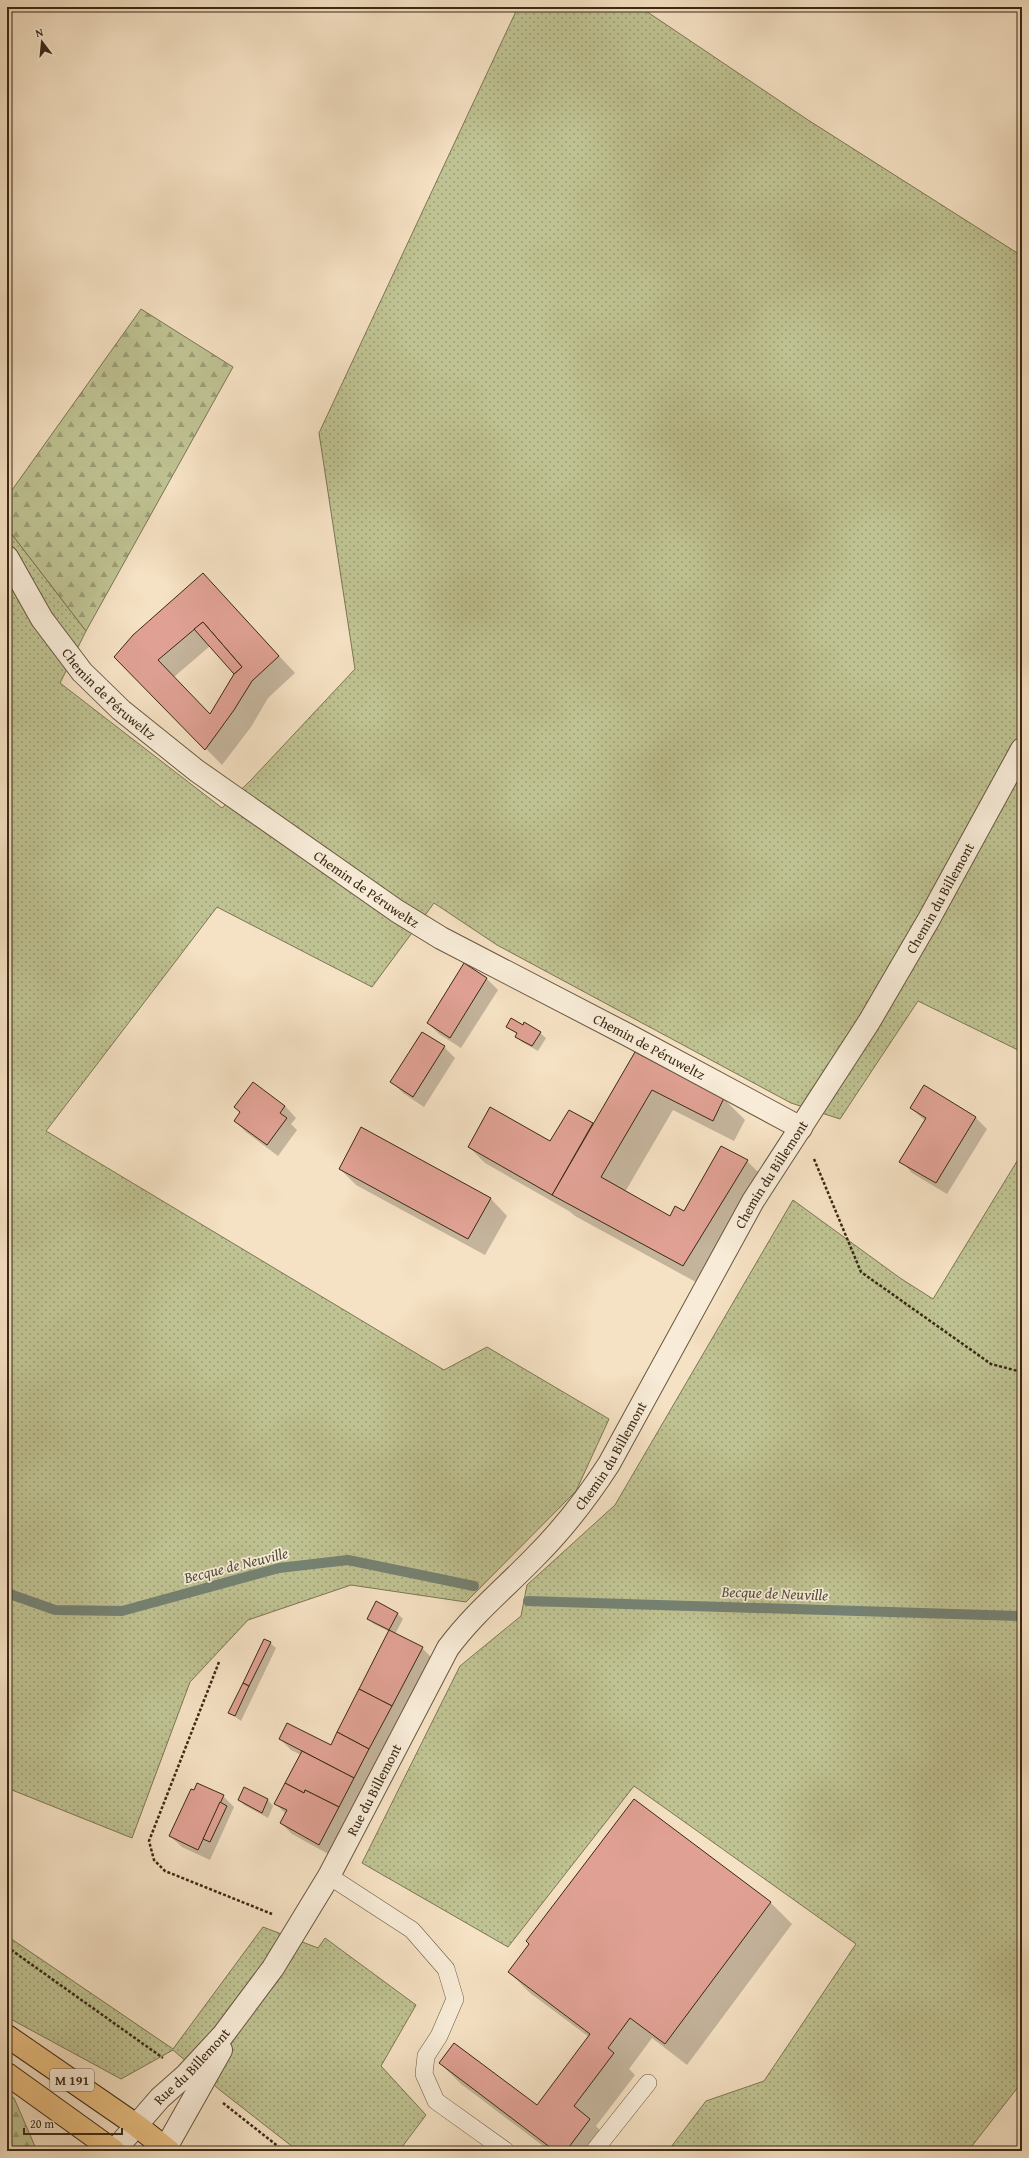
<svg xmlns="http://www.w3.org/2000/svg" width="1029" height="2158" viewBox="0 0 1029 2158" font-family="'Gentium Book Plus',serif">
  <style>
    .grass { fill: url(#grass-dots); stroke: #7c7653 }
    .forest { fill: url(#forest-firs); stroke: #7c7653 }
    .shadow { fill: #0003; fill-rule: evenodd }
    .lines { fill: none; stroke-linecap: round; stroke-linejoin: round }
    .stream { stroke: #758273; stroke-width: 10 }
    .building { fill: #e0a194; stroke: #3a2914; fill-rule: evenodd }
    .service-casing { stroke: #695740; stroke-width: 18 }
    .minor-casing { stroke: #695740; stroke-width: 24 }
    .tertiary-casing { stroke: #695740; stroke-width: 24 }
    .primary-casing { stroke: #3a2914; stroke-width: 24 }
    .path { stroke: #3a2914; stroke-width: 2.5; stroke-dasharray: 3 2; stroke-linecap: butt }
    .service { stroke: #f8ecd8; stroke-width: 17 }
    .minor { stroke: #f8ecd8; stroke-width: 22 }
    .tertiary { stroke: #f8ecd8; stroke-width: 22 }
    .primary { stroke: #eac082; stroke-width: 22 }
    .labels { text-anchor: middle; dominant-baseline: central; stroke-width: 3.5; stroke-linejoin: round; paint-order: stroke }
    .shield { fill: #f8ecd8; stroke: #73644f; stroke-width: 1 }
    .shield-label { font-size: 13px; font-weight: bold; fill: #3a2914 }
    .street-label { font-size: 14px; fill: #3a2914; stroke: #f8ecd8 }
    .water-label { font-size: 15px; font-style: italic; fill: #524e3c; stroke: #f8ecd8 }
  </style>
  <defs>
    <pattern id="grass-dots" width="8" height="8" patternUnits="userSpaceOnUse"><rect width="8" height="8" fill="#bfc292"/><path d="M2 2h.1M6 6h.1" fill="none" stroke="#9c9e76" stroke-width="1.8" stroke-linecap="round"/></pattern>
    <pattern id="forest-firs" width="22" height="20" patternUnits="userSpaceOnUse"><rect width="22" height="20" fill="#bfc292"/><path d="M5 1l3.5 6h-7zM16 11l3.5 6h-7z" fill="#9c9e76"/></pattern>
  </defs>
  <rect width="100%" height="100%" fill="#f5e1c3"/>
  <filter id="stains"><feTurbulence type="fractalNoise" baseFrequency=".005" numOctaves="4"/><feColorMatrix values="0 0 0 0 .2 0 0 0 0 .09 0 0 0 0 .02 0 0 0 .5 -.17"/></filter>
  <radialGradient id="worn" r=".72"><stop offset=".6" stop-color="#630" stop-opacity="0"/><stop offset="1" stop-color="#630" stop-opacity=".3"/></radialGradient>
  <!-- grass -->
  <g class="grass">
    <path d="M 518,7 L 640,7 L 808,120 L 1022,256 L 1022,1052 L 918,1001 L 840,1119 L 791,1103 L 497,945 L 434,903 L 372,987 L 217,907 L 46,1131 L 444,1370 L 487,1347 L 609,1419 L 576,1491 L 466,1602 L 351,1585 L 248,1620 L 190,1682 L 132,1838 L 7,1788 L 7,528 L 86,631 L 60,683 L 222,808 L 251,780 L 355,669 L 319,433 Z"/>
    <path d="M 1022,1153 L 1022,2082 L 968,2151 L 668,2151 L 706,2101 L 764,2081 L 856,1944 L 634,1786 L 508,1947 L 362,1863 L 460,1666 L 521,1616 L 527,1585 L 615,1505 L 793,1200 L 900,1278 L 933,1299 Z"/>
    <path d="M 263,1927 L 318,1948 L 325,1938 L 416,2005 L 381,2066 L 426,2115 L 399,2151 L 298,2151 L 221,2091 L 173,2050 L 121,2079 L 7,2017 L 7,1936 L 173,2049 Z"/>
  </g>
  <!-- forest -->
  <g class="forest">
    <path d="M 141,309 L 233,367 L 86,631 L 7,528 L 7,497 Z"/>
    <path d="M 7,2094 L 14,2098 L 37,2151 L 7,2151 Z"/>
  </g>
  <!-- shadow -->
  <g class="shadow">
    <path d="M 203,574 L 295,673 L 268,698 L 251,727 L 222,765 L 116,657 ZM 210,646 L 235,674 L 211,716 L 174,677 Z"/>
    <path d="M 464,965 L 487,979 L 498,990 L 461,1048 L 439,1034 L 428,1023 Z"/>
    <path d="M 507,1026 L 523,1026 L 540,1033 L 546,1038 L 538,1051 L 522,1042 L 517,1037 L 518,1035 Z"/>
    <path d="M 444,1047 L 455,1058 L 424,1107 L 403,1093 L 392,1082 Z"/>
    <path d="M 635,1054 L 724,1099 L 745,1120 L 734,1141 L 673,1110 L 625,1192 L 670,1217 L 685,1212 L 747,1161 L 768,1182 L 705,1287 L 575,1216 L 569,1211 L 485,1163 L 469,1147 L 551,1143 L 569,1111 L 594,1125 Z"/>
    <path d="M 924,1086 L 976,1118 L 987,1129 L 947,1194 L 912,1173 L 901,1161 L 925,1121 L 911,1108 Z"/>
    <path d="M 285,1106 L 296,1118 L 291,1124 L 297,1130 L 278,1156 L 246,1132 L 235,1121 Z"/>
    <path d="M 362,1129 L 491,1199 L 507,1216 L 485,1255 L 356,1185 L 340,1169 Z"/>
    <path d="M 377,1603 L 398,1614 L 403,1619 L 395,1634 L 422,1648 L 433,1659 L 330,1855 L 292,1834 L 281,1823 L 286,1814 L 276,1804 L 301,1755 L 291,1750 L 280,1739 L 331,1746 L 390,1632 L 374,1624 L 368,1619 Z"/>
    <path d="M 270,1643 L 276,1648 L 241,1721 L 230,1713 Z"/>
    <path d="M 245,1788 L 268,1800 L 273,1806 L 268,1818 L 244,1805 L 239,1799 Z"/>
    <path d="M 223,1796 L 234,1807 L 210,1860 L 182,1847 L 170,1836 Z"/>
    <path d="M 634,1800 L 771,1903 L 792,1924 L 687,2065 L 652,2038 L 629,2069 L 635,2075 L 596,2126 L 611,2141 L 603,2151 L 550,2151 L 461,2084 L 440,2063 L 537,2106 L 589,2037 L 530,1993 L 509,1972 Z"/>
  </g>
  <g class="lines">
    <!-- stream -->
    <g class="stream">
      <path d="M 7,1593 L 55,1610 L 122,1611 L 279,1568 L 348,1560 L 474,1586"/>
      <path d="M 528,1601 L 1022,1616"/>
    </g>
  </g>
  <!-- building -->
  <g class="building">
    <path d="M 203,573 L 279,656 L 252,681 L 234,710 L 205,750 L 114,657 L 133,635 ZM 203,622 L 242,667 L 234,674 L 210,714 L 158,660 Z"/>
    <path d="M 203,622 L 242,667 L 234,674 L 194,629 Z"/>
    <path d="M 464,963 L 487,978 L 450,1038 L 427,1023 Z"/>
    <path d="M 511,1018 L 523,1025 L 524,1022 L 541,1032 L 532,1046 L 515,1037 L 517,1033 L 506,1027 Z"/>
    <path d="M 422,1032 L 445,1046 L 413,1097 L 390,1082 Z"/>
    <path d="M 635,1052 L 724,1098 L 713,1121 L 652,1090 L 601,1177 L 670,1216 L 675,1206 L 684,1211 L 721,1146 L 748,1160 L 683,1266 L 552,1195 Z"/>
    <path d="M 253,1082 L 285,1106 L 280,1113 L 287,1118 L 267,1145 L 234,1121 L 240,1112 L 234,1107 Z"/>
    <path d="M 924,1085 L 976,1117 L 936,1183 L 899,1162 L 926,1118 L 910,1108 Z"/>
    <path d="M 490,1107 L 550,1141 L 569,1110 L 593,1123 L 552,1195 L 468,1147 Z"/>
    <path d="M 361,1127 L 491,1198 L 468,1239 L 339,1169 Z"/>
    <path d="M 376,1601 L 398,1613 L 389,1630 L 367,1619 Z"/>
    <path d="M 389,1630 L 423,1647 L 392,1706 L 359,1689 Z"/>
    <path d="M 264,1639 L 271,1642 L 249,1686 L 243,1683 Z"/>
    <path d="M 243,1683 L 249,1686 L 235,1716 L 228,1713 Z"/>
    <path d="M 359,1689 L 392,1706 L 369,1749 L 337,1732 Z"/>
    <path d="M 287,1723 L 331,1745 L 337,1732 L 369,1749 L 354,1778 L 279,1739 Z"/>
    <path d="M 302,1751 L 354,1778 L 339,1807 L 305,1790 L 304,1793 L 285,1783 Z"/>
    <path d="M 197,1783 L 224,1795 L 198,1850 L 169,1836 L 191,1789 L 194,1790 Z"/>
    <path d="M 285,1783 L 304,1793 L 305,1790 L 339,1807 L 319,1845 L 280,1823 L 287,1810 L 274,1804 Z"/>
    <path d="M 244,1787 L 268,1799 L 262,1813 L 238,1800 Z"/>
    <path d="M 634,1799 L 771,1902 L 665,2044 L 630,2018 L 608,2048 L 614,2053 L 574,2106 L 590,2119 L 566,2151 L 555,2151 L 439,2063 L 454,2043 L 537,2105 L 590,2034 L 508,1972 L 529,1944 L 526,1941 Z"/>
    <path d="M 220,1802 L 227,1806 L 210,1842 L 203,1839 Z"/>
  </g>
  <g class="lines">
    <!-- service casing -->
    <g class="service-casing">
      <g id="service">
        <path d="M 329,1876 L 412,1930 L 446,1969 L 455,1999 L 439,2036 L 426,2056 L 424,2074 L 436,2101 L 506,2151"/>
        <path d="M 594,2151 L 648,2083"/>
      </g>
    </g>
    <!-- minor casing -->
    <g class="minor-casing">
      <g id="minor">
        <path id="s1" d="M 7,557 L 42,619 L 82,672 L 121,710 L 197,771 L 397,911 L 441,938 L 628,1035 L 801,1128"/>
      </g>
    </g>
    <!-- tertiary casing -->
    <g class="tertiary-casing">
      <g id="tertiary">
        <path id="s2" d="M 114,2151 L 160,2098 L 186,2075 L 223,2035 L 273,1968 L 329,1876 L 448,1648 C 475,1612 504,1589 535,1557 C 563,1529 587,1498 609,1464 L 753,1201 L 869,1022 L 929,919 L 1022,749"/>
        <path d="M 164,2151 L 221,2050"/>
      </g>
    </g>
    <!-- primary casing -->
    <g class="primary-casing">
      <g id="primary">
        <path d="M 7,2036 L 136,2125 L 169,2151"/>
        <path d="M 7,2074 L 114,2151"/>
      </g>
    </g>
    <!-- path -->
    <g class="path">
      <path d="M 814,1159 L 861,1272 L 991,1364 L 1022,1372"/>
      <path d="M 219,1662 L 149,1841 L 154,1860 L 165,1871 L 272,1914"/>
      <path d="M 7,1947 L 163,2058"/>
      <path d="M 223,2103 L 284,2151"/>
    </g>
    <!-- service -->
    <use href="#service" class="service"/>
    <!-- minor -->
    <use href="#minor" class="minor"/>
    <!-- tertiary -->
    <use href="#tertiary" class="tertiary"/>
    <!-- primary -->
    <use href="#primary" class="primary"/>
  </g>
  <g class="labels">
    <!-- shield labels -->
    <rect class="shield" x="50" y="2069" width="44" height="22" rx="3"/>
    <g class="shield-label">
      <text x="72" y="2080">M 191</text>
    </g>
    <!-- street labels -->
    <g class="street-label">
      <text stroke="none"><textPath href="#s1" startOffset="172">Chemin de Péruweltz</textPath></text>
      <text stroke="none"><textPath href="#s1" startOffset="496">Chemin de Péruweltz</textPath></text>
      <text stroke="none"><textPath href="#s2" startOffset="1509">Chemin du Billemont</textPath></text>
      <text stroke="none"><textPath href="#s1" startOffset="820">Chemin de Péruweltz</textPath></text>
      <text stroke="none"><textPath href="#s2" startOffset="1185">Chemin du Billemont</textPath></text>
      <text stroke="none"><textPath href="#s2" startOffset="861">Chemin du Billemont</textPath></text>
      <text stroke="none"><textPath href="#s2" startOffset="448">Rue du Billemont</textPath></text>
      <text stroke="none"><textPath href="#s2" startOffset="115">Rue du Billemont</textPath></text>
    </g>
    <!-- water labels -->
    <g class="water-label">
      <text transform="translate(236 1565) rotate(-14)">Becque de Neuville</text>
      <text transform="translate(775 1593) rotate(2)">Becque de Neuville</text>
    </g>
  </g>
  <!-- margin -->
  <rect width="1029" height="2158" fill="none" stroke="#f5e1c3" stroke-width="24"/>
  <rect x="8" y="8" width="1013" height="2142" fill="none" stroke="#3a2914" stroke-width="2"/>
  <rect x="12" y="12" width="1005" height="2134" fill="none" stroke="#3a2914"/>
  <!-- north arrow -->
  <g transform="translate(42 42) rotate(344)" stroke="#f8ecd8" stroke-width="3" paint-order="stroke">
  <path d="M0-3L7 15L0 10L-7 15Z" fill="#3a2914"/>
  <text y="-6" font-size="11" font-weight="bold" text-anchor="middle" fill="#3a2914">N</text>
  </g>
  <!-- scale -->
  <path d="M24 2128v6h98v-6" fill="none" stroke="#3a2914" stroke-width="2"/>
  <text x="30" y="2128" font-size="12" fill="#3a2914" stroke="#f8ecd8" stroke-width="3" paint-order="stroke">20 m</text>
  <rect width="100%" height="100%" filter="url(#stains)"/>
  <rect width="100%" height="100%" fill="url(#worn)"/>
</svg>
